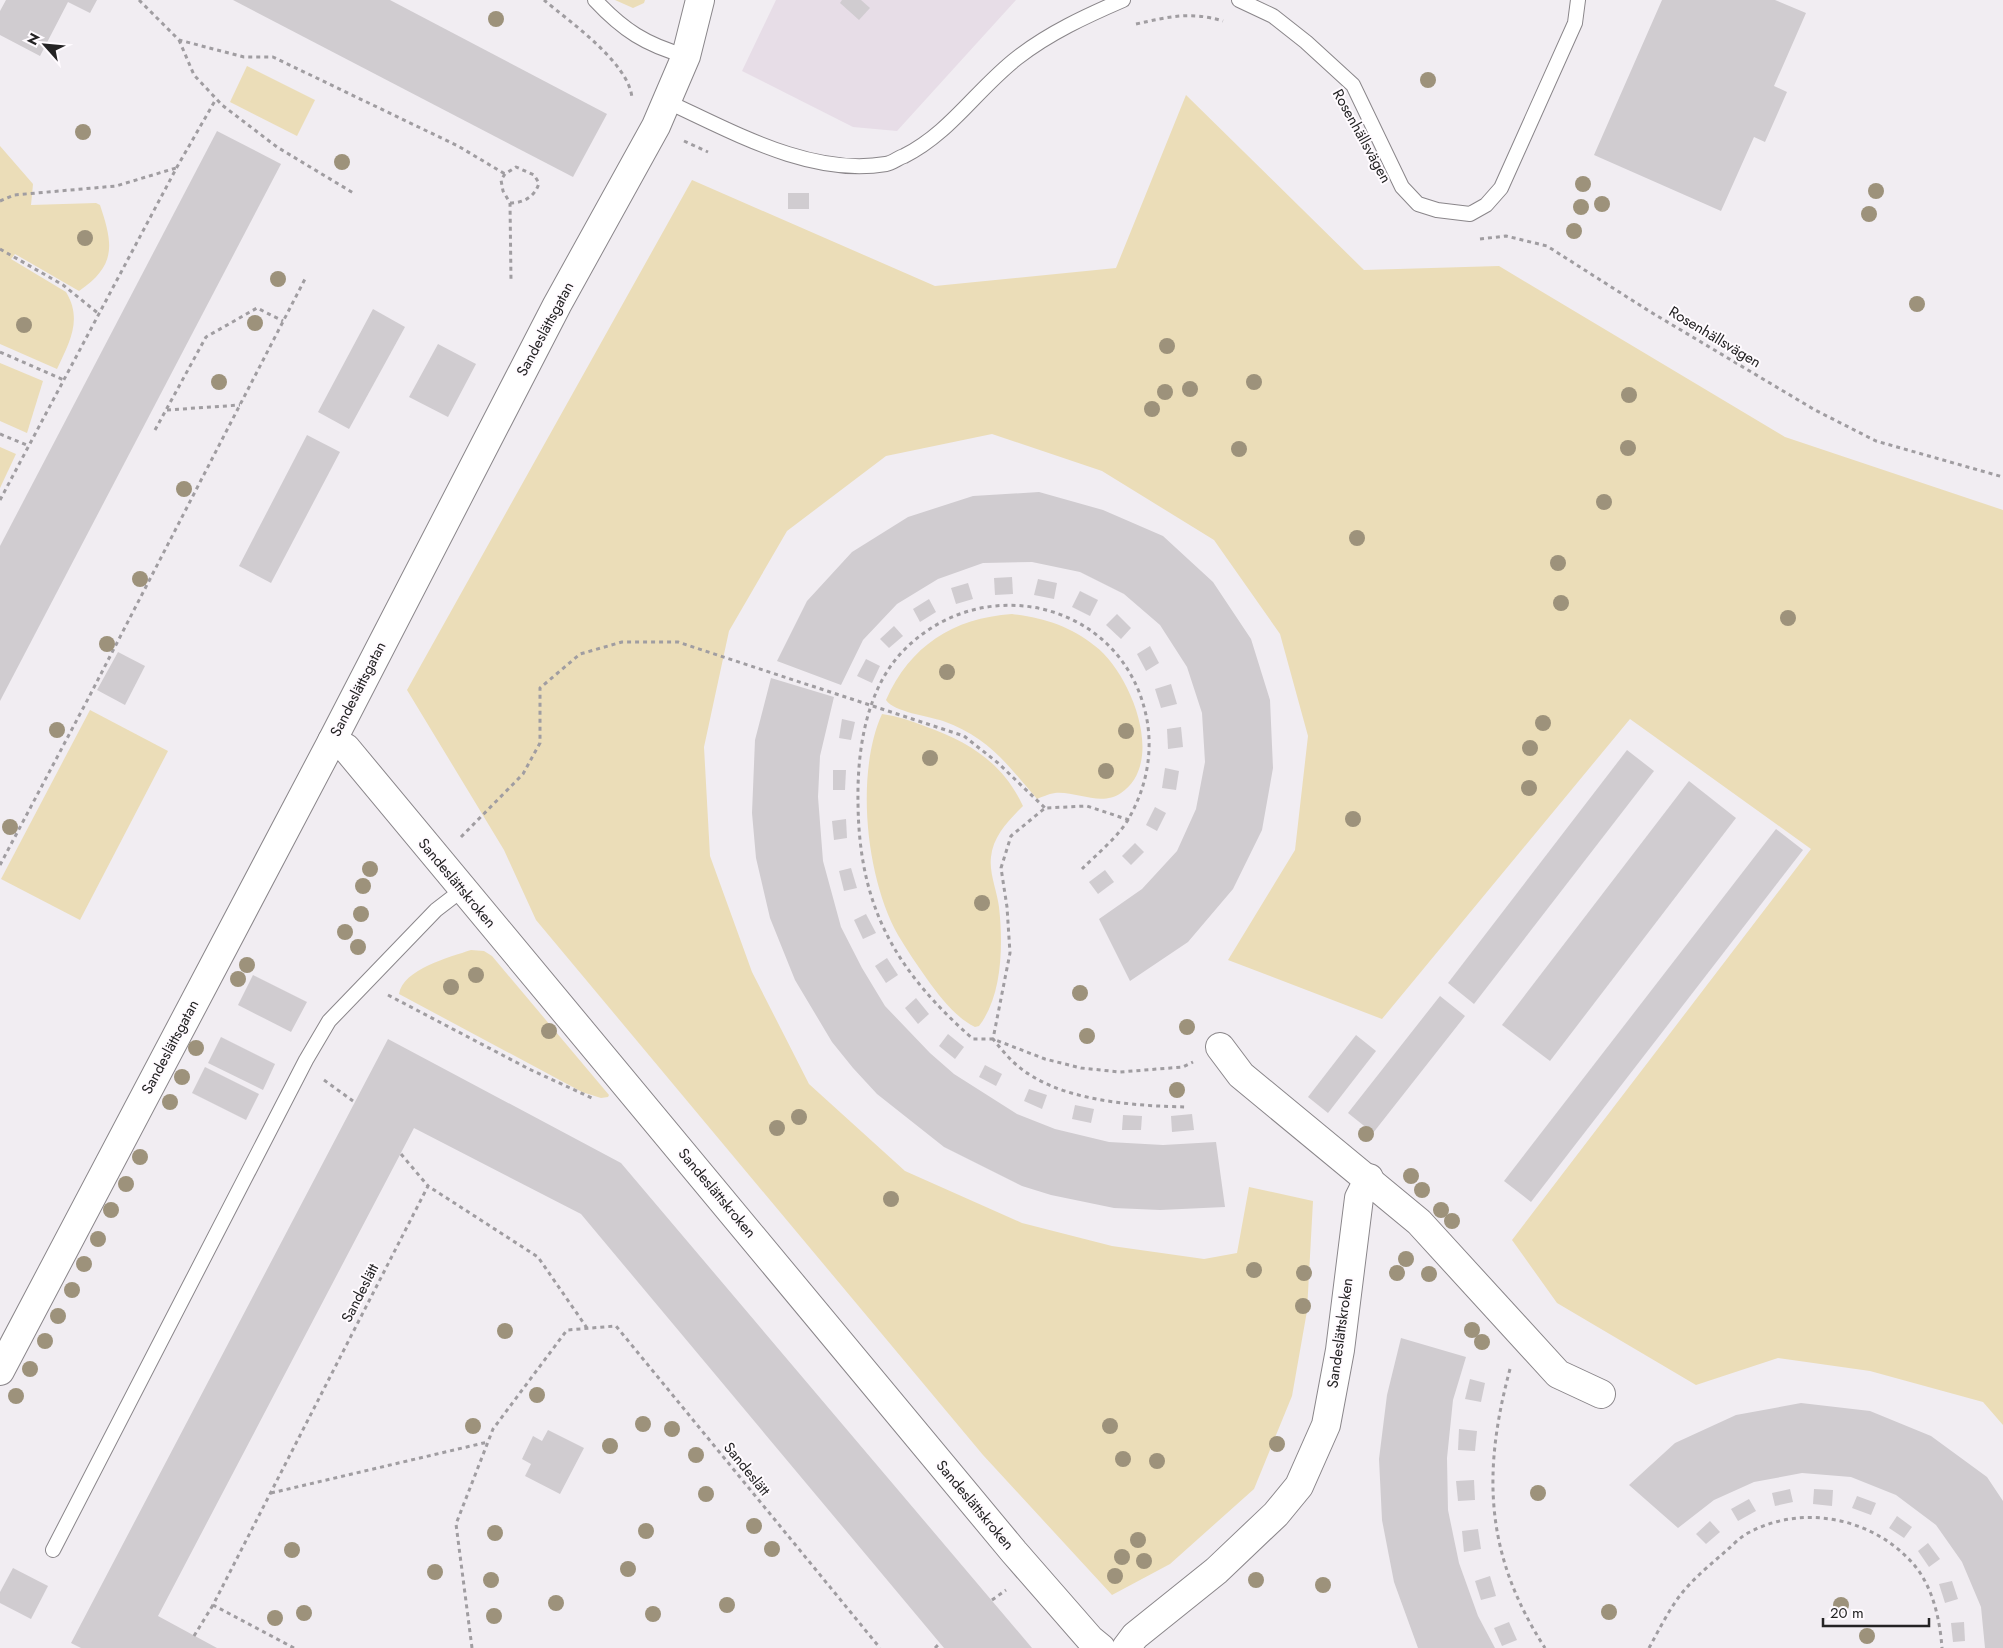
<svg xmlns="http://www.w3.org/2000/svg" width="2003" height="1648" font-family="Jost,sans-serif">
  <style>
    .built { fill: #e7dde7 }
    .green { fill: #ebddb8 }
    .building { fill: #d0ccd0 }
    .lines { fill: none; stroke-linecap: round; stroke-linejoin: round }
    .service-casing { stroke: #8a868a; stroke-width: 16 }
    .minor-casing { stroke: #8a868a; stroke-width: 30 }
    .path { stroke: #a09da1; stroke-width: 3; stroke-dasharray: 4 4; stroke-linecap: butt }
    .service { stroke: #fff; stroke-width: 14 }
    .minor { stroke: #fff; stroke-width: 28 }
    .tree { fill: #9d927b }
    .labels { text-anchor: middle; stroke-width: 4; stroke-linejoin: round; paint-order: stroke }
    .street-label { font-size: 15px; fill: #242324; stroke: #fffbff }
  </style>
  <rect width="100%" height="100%" fill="#f1edf2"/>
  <polygon class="built" points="776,0 1016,0 897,131 853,127 742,71"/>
  <g class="green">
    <polygon points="615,0 645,0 644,3 633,8"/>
    <polygon points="247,66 315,100 297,136 230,102"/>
    <polygon points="1186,95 1364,270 1499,266 1785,437 2003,510 2003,1425 1983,1402 1870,1371 1778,1358 1696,1385 1557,1303 1512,1240 1811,849 1630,719 1382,1019 1228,960 1295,850 1308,736 1280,634 1214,540 1102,471 992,434 886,456 787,531 729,631 704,747 710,856 752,972 809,1084 905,1171 1022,1223 1112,1246 1204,1259 1237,1253 1249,1187 1313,1201 1307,1311 1292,1396 1254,1489 1170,1564 1112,1595 983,1455 536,920 504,850 407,690 692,180 935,286 1116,268"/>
    <path d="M0,146L33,184L31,205L96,203L100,205C113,244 117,265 79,291L15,254L11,259L66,292C83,320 69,343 57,369L0,344Z"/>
    <polygon points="0,363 43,381 27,433 0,421"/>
    <polygon points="0,447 16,454 0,488"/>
    <path d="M1012,614C1044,618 1070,626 1095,646C1130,672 1167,762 1121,793C1101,807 1077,791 1055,793C1048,794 1042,797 1037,799C1007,764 988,737 943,721C928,716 894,712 886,700C910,646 953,618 1012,614Z"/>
    <polygon points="90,710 168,751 80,920 1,879"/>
    <path d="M882,714C897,716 912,721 927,727C969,742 1003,763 1023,806C1009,820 993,836 991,857C989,873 997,891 999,907C1003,943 1003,995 979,1026L975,1027C955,1017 940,997 927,979C917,965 907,950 898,935C866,878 855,774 882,714Z"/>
    <path d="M471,950L484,951L492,956L609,1095L608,1097L601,1098L582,1092L399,994C403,969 450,957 471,950Z"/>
  </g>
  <g class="building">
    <polygon points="6,0 97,0 90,13 68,2 40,56 0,35 0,11"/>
    <polygon points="233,0 390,0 607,114 573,177"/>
    <polygon points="842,0 861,0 870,8 859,20 840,3"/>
    <polygon points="1662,0 1775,0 1806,13 1774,86 1787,92 1765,142 1754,137 1721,211 1594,155"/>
    <polygon points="217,131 281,164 0,701 0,546"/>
    <rect x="788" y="193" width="21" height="16"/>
    <polygon points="373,309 405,327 349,429 318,412"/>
    <polygon points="438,344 476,364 448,417 409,397"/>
    <polygon points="307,435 340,452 271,583 239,566"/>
    <polygon points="1039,492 1103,510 1163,536 1213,582 1251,639 1270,700 1273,768 1262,830 1233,889 1188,942 1130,981 1099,919 1142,889 1177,851 1196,809 1205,762 1202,713 1187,667 1160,625 1124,594 1080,572 1032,562 983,563 938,579 897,604 863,640 841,685 777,661 807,601 852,552 908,517 973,496"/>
    <polygon points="1012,577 1013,594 995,595 994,578"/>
    <polygon points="1038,579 1057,583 1054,599 1034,595"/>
    <polygon points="968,583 973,599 956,604 951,588"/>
    <polygon points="1080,591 1098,600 1090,616 1072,607"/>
    <polygon points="929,599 936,612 920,622 913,609"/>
    <polygon points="1117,614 1131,628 1121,639 1106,625"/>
    <polygon points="894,626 903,636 889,648 880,639"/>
    <polygon points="1150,646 1159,663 1146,671 1137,654"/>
    <polygon points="118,652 145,666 125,705 97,690"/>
    <polygon points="866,659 880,666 872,683 857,676"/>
    <polygon points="771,678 834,697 820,756 818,797 823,861 841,927 862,968 885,1006 930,1053 954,1074 1017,1114 1055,1129 1109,1142 1163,1145 1216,1142 1225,1207 1160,1210 1114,1208 1051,1195 1022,1186 944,1147 877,1094 853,1068 832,1042 795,980 770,918 756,858 752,813 755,740"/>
    <polygon points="1171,684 1177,704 1161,708 1155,689"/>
    <polygon points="842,719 855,722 851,740 839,738"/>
    <polygon points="1181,727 1183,747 1168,749 1167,729"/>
    <polygon points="1627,750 1654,771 1474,1004 1448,983"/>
    <polygon points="1165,768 1179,771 1176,790 1162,788"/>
    <polygon points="833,770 846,770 845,790 833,790"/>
    <polygon points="1689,781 1736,818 1550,1061 1502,1025"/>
    <polygon points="1155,807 1166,813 1157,831 1146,825"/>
    <polygon points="846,819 847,838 834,840 832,821"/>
    <polygon points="1776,829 1803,850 1531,1202 1504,1181"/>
    <polygon points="1135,843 1144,852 1131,865 1122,856"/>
    <polygon points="851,868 857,888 844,891 839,871"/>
    <polygon points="1105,870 1114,882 1098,894 1089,882"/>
    <polygon points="866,914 876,933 863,939 854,920"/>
    <polygon points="887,958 898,975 886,983 875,966"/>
    <polygon points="253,975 307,1002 291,1032 238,1005"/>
    <polygon points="1440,996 1465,1016 1373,1133 1348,1113"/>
    <polygon points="916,998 929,1014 918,1024 905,1008"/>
    <polygon points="948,1034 964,1047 955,1059 939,1046"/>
    <polygon points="1356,1035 1376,1051 1328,1113 1308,1097"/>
    <polygon points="221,1037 275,1064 263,1090 208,1063"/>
    <polygon points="388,1039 621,1163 1032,1648 944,1648 581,1214 414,1128 158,1616 217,1648 81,1648 71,1643"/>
    <polygon points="985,1065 1002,1074 996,1086 979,1077"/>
    <polygon points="205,1067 259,1094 246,1120 192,1093"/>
    <polygon points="1029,1089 1047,1095 1042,1109 1024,1101"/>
    <polygon points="1075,1105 1094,1109 1091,1123 1072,1119"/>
    <polygon points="1192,1114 1194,1130 1172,1132 1171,1116"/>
    <polygon points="1123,1115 1142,1116 1141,1130 1122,1130"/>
    <polygon points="1401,1338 1466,1357 1453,1400 1447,1458 1448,1510 1459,1563 1478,1616 1495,1648 1418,1648 1394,1582 1382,1520 1379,1459 1387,1395"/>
    <polygon points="1470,1379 1485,1383 1481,1402 1465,1399"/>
    <polygon points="1801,1403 1870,1411 1931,1436 1987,1477 2003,1501 2003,1648 1985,1648 1981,1607 1962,1562 1936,1525 1896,1495 1851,1477 1802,1473 1754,1482 1714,1500 1678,1528 1629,1485 1675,1443 1736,1415"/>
    <polygon points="1459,1429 1477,1431 1475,1451 1458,1450"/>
    <polygon points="548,1430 584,1448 560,1494 525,1476 531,1464 522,1459 533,1436 542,1441"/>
    <polygon points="1474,1480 1475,1500 1458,1501 1456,1481"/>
    <polygon points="1790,1489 1793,1502 1775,1506 1772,1493"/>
    <polygon points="1814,1489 1833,1490 1832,1506 1813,1504"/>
    <polygon points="1857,1496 1876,1503 1871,1515 1852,1508"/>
    <polygon points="1749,1499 1756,1511 1738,1521 1731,1509"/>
    <polygon points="1897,1516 1912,1527 1904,1538 1889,1528"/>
    <polygon points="1710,1521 1720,1532 1706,1544 1696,1534"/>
    <polygon points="1478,1529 1481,1549 1464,1552 1462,1531"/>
    <polygon points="1928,1543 1940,1559 1929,1567 1918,1551"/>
    <polygon points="13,1568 48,1586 31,1619 0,1603 0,1592"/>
    <polygon points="1490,1576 1496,1596 1481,1600 1475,1581"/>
    <polygon points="1952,1581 1958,1599 1945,1603 1939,1584"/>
    <polygon points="1509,1622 1517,1640 1502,1646 1494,1628"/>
    <polygon points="1964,1622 1965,1641 1953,1642 1951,1623"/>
  </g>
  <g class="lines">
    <defs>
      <g id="service">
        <path d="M595,0C623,30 646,45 686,56"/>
        <polyline points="1239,0 1273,16 1306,42 1353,85 1402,187 1418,204 1437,210 1470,214 1486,205 1501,188 1575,23 1578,0"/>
        <path d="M668,102C733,132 812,177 886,164C892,163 898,158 904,156C950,133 977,89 1017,58C1049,33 1086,16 1123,0"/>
        <polyline points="53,1550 306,1060 329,1021 436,910 462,890"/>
      </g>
      <g id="minor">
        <polyline points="332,741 346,748 1014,1552 1090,1639 1101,1648"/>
        <polyline points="1220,1047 1241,1075 1419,1222 1558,1374 1601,1394"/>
        <polyline points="0,1371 332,741 557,305 656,126 686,56 700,0"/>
        <polyline points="1126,1648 1135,1636 1216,1571 1276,1514 1299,1486 1326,1425 1340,1350 1359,1198 1369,1178"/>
      </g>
    </defs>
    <use href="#service" class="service-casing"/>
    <use href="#minor" class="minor-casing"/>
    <g class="path">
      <polyline points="139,0 179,40 244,57 273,57 458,146 505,174"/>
      <path d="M544,0C570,22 629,63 632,98"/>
      <path d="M1136,24C1168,17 1190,11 1223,21"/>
      <polyline points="179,40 194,75 222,105 277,147 355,194"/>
      <polyline points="684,141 708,152"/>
      <polyline points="0,201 14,195 116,186 176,168"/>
      <path d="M510,203C523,203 535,197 539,183L534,175L516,167L505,174L501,180L503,191L510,203L511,281"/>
      <polyline points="1480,239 1506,236 1547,246 1649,311 1815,410 1876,441 2003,477"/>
      <polyline points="0,249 63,285 99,314"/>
      <polyline points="0,352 64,380"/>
      <polyline points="167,410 240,405"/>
      <polyline points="155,430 206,337 257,308 283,321"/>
      <polyline points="0,434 29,446"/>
      <polyline points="0,500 177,167 216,99"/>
      <path d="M1129,820L1087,806L1045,808L1011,836L1001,868L1007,907L1010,953L993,1039C1005,1054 1016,1067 1032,1076C1073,1102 1140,1106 1186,1107"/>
      <polyline points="461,837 523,774 540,743 540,688 580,654 622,642 678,642 964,736 998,763 1045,808"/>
      <polyline points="0,865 89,697 305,279"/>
      <path d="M1082,869C1096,855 1120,835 1129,818C1146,788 1153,754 1147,720C1126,605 988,568 906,648C866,687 857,750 858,803C859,908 896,971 973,1039H993L1045,1059L1081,1068L1120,1072L1183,1067L1193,1062"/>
      <polyline points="388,995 529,1069 594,1099"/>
      <polyline points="324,1080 353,1101"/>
      <polyline points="401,1154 428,1186"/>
      <path d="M1510,1369C1482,1473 1485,1555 1545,1648"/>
      <polyline points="271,1493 488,1442"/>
      <polyline points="992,1600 1006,1590"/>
      <polyline points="194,1636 213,1605"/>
      <polyline points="294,1648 213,1605 428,1186 538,1257 587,1328"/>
      <polyline points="472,1648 456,1524 493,1429 567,1330 616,1326 880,1648"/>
      <polyline points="935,1648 940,1643"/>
      <path d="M1649,1648C1659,1630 1669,1609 1682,1593C1695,1577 1711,1564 1726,1551C1733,1545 1741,1536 1750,1532C1805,1503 1876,1519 1915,1566C1933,1588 1940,1620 1942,1648"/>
    </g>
    <use href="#service" class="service"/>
    <use href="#minor" class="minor"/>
  </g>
  <g class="tree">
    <circle cx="496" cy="19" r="8"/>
    <circle cx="1428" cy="80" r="8"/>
    <circle cx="83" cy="132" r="8"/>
    <circle cx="342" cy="162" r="8"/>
    <circle cx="1583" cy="184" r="8"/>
    <circle cx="1876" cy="191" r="8"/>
    <circle cx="1602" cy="204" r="8"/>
    <circle cx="1581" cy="207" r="8"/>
    <circle cx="1869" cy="214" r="8"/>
    <circle cx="1574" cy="231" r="8"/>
    <circle cx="85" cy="238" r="8"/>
    <circle cx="278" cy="279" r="8"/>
    <circle cx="1917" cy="304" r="8"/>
    <circle cx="255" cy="323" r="8"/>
    <circle cx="24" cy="325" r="8"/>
    <circle cx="1167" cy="346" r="8"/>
    <circle cx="219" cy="382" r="8"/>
    <circle cx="1254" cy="382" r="8"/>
    <circle cx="1190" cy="389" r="8"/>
    <circle cx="1165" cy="392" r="8"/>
    <circle cx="1629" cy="395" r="8"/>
    <circle cx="1152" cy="409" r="8"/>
    <circle cx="1628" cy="448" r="8"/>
    <circle cx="1239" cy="449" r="8"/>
    <circle cx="184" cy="489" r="8"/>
    <circle cx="1604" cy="502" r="8"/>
    <circle cx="1357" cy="538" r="8"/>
    <circle cx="1558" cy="563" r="8"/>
    <circle cx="140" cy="579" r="8"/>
    <circle cx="1561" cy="603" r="8"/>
    <circle cx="1788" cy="618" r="8"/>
    <circle cx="107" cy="644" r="8"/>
    <circle cx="947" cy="672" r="8"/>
    <circle cx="1543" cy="723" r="8"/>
    <circle cx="57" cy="730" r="8"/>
    <circle cx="1126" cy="731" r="8"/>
    <circle cx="1530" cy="748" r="8"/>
    <circle cx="930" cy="758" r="8"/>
    <circle cx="1106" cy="771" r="8"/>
    <circle cx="1529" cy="788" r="8"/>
    <circle cx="1353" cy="819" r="8"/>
    <circle cx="10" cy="827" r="8"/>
    <circle cx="370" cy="869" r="8"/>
    <circle cx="363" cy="886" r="8"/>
    <circle cx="982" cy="903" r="8"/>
    <circle cx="361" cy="914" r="8"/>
    <circle cx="345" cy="932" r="8"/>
    <circle cx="358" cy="947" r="8"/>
    <circle cx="247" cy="965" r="8"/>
    <circle cx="476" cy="975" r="8"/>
    <circle cx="238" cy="979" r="8"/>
    <circle cx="451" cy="987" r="8"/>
    <circle cx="1080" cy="993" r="8"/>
    <circle cx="1187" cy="1027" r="8"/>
    <circle cx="549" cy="1031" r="8"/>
    <circle cx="1087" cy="1036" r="8"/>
    <circle cx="196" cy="1048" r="8"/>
    <circle cx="182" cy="1077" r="8"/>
    <circle cx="1177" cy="1090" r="8"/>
    <circle cx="170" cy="1102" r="8"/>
    <circle cx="799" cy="1117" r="8"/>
    <circle cx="777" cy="1128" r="8"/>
    <circle cx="1366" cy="1134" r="8"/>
    <circle cx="140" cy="1157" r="8"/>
    <circle cx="1411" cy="1176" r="8"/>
    <circle cx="126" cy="1184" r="8"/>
    <circle cx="1422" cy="1190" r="8"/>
    <circle cx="891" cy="1199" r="8"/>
    <circle cx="111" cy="1210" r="8"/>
    <circle cx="1441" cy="1210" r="8"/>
    <circle cx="1452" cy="1221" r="8"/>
    <circle cx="98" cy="1239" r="8"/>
    <circle cx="1406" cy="1259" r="8"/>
    <circle cx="84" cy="1264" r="8"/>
    <circle cx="1254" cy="1270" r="8"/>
    <circle cx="1304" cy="1273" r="8"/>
    <circle cx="1397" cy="1273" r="8"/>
    <circle cx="1429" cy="1274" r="8"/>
    <circle cx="72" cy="1290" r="8"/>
    <circle cx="1303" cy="1306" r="8"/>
    <circle cx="58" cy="1316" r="8"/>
    <circle cx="1472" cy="1330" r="8"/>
    <circle cx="505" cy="1331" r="8"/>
    <circle cx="45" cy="1341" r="8"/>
    <circle cx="1482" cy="1342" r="8"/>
    <circle cx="30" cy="1369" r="8"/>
    <circle cx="537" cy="1395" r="8"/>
    <circle cx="16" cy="1396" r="8"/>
    <circle cx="643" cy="1424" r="8"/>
    <circle cx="473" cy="1426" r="8"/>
    <circle cx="1110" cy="1426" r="8"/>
    <circle cx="672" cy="1429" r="8"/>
    <circle cx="1277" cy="1444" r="8"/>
    <circle cx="610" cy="1446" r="8"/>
    <circle cx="696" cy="1455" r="8"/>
    <circle cx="1123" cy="1459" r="8"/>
    <circle cx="1157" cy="1461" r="8"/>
    <circle cx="1538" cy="1493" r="8"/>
    <circle cx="706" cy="1494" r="8"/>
    <circle cx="754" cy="1526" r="8"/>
    <circle cx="646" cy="1531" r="8"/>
    <circle cx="495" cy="1533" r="8"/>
    <circle cx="1138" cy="1540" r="8"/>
    <circle cx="772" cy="1549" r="8"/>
    <circle cx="292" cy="1550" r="8"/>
    <circle cx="1122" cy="1557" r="8"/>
    <circle cx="1144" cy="1561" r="8"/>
    <circle cx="628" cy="1569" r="8"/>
    <circle cx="435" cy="1572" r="8"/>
    <circle cx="1115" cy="1576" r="8"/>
    <circle cx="491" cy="1580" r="8"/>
    <circle cx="1256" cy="1580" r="8"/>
    <circle cx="1323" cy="1585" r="8"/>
    <circle cx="556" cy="1603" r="8"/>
    <circle cx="727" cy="1605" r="8"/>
    <circle cx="1841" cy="1605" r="8"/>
    <circle cx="1609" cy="1612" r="8"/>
    <circle cx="304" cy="1613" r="8"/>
    <circle cx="653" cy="1614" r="8"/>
    <circle cx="494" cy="1616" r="8"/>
    <circle cx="275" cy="1618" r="8"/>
    <circle cx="1867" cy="1636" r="8"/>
  </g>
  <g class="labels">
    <g class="street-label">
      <text transform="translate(1362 136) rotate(61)" y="5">Rosenhällsvägen</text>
      <text transform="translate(545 329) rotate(-62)" y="5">Sandeslättsgatan</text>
      <text transform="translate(1715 337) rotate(31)" y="5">Rosenhällsvägen</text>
      <text transform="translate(358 689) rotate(-63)" y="5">Sandeslättsgatan</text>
      <text transform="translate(457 883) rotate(50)" y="5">Sandeslättskroken</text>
      <text transform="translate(170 1047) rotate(-62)" y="5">Sandeslättsgatan</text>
      <text transform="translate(717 1193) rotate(50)" y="5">Sandeslättskroken</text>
      <text transform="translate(360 1293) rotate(-63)" y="5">Sandeslätt</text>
      <text transform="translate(1340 1333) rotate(-82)" y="5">Sandeslättskroken</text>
      <text transform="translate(747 1469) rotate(51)" y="5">Sandeslätt</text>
      <text transform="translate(975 1505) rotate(50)" y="5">Sandeslättskroken</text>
    </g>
  </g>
  <g transform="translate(45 45) rotate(297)" stroke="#fffbff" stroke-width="4" paint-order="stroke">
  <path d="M0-4L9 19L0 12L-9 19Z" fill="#242324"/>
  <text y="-8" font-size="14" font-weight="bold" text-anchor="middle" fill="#242324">N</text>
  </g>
  <path d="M1823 1618v8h106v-8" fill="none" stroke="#242324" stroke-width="2.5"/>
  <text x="1830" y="1618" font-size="15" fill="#242324" stroke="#fffbff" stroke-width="4" paint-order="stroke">20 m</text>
</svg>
